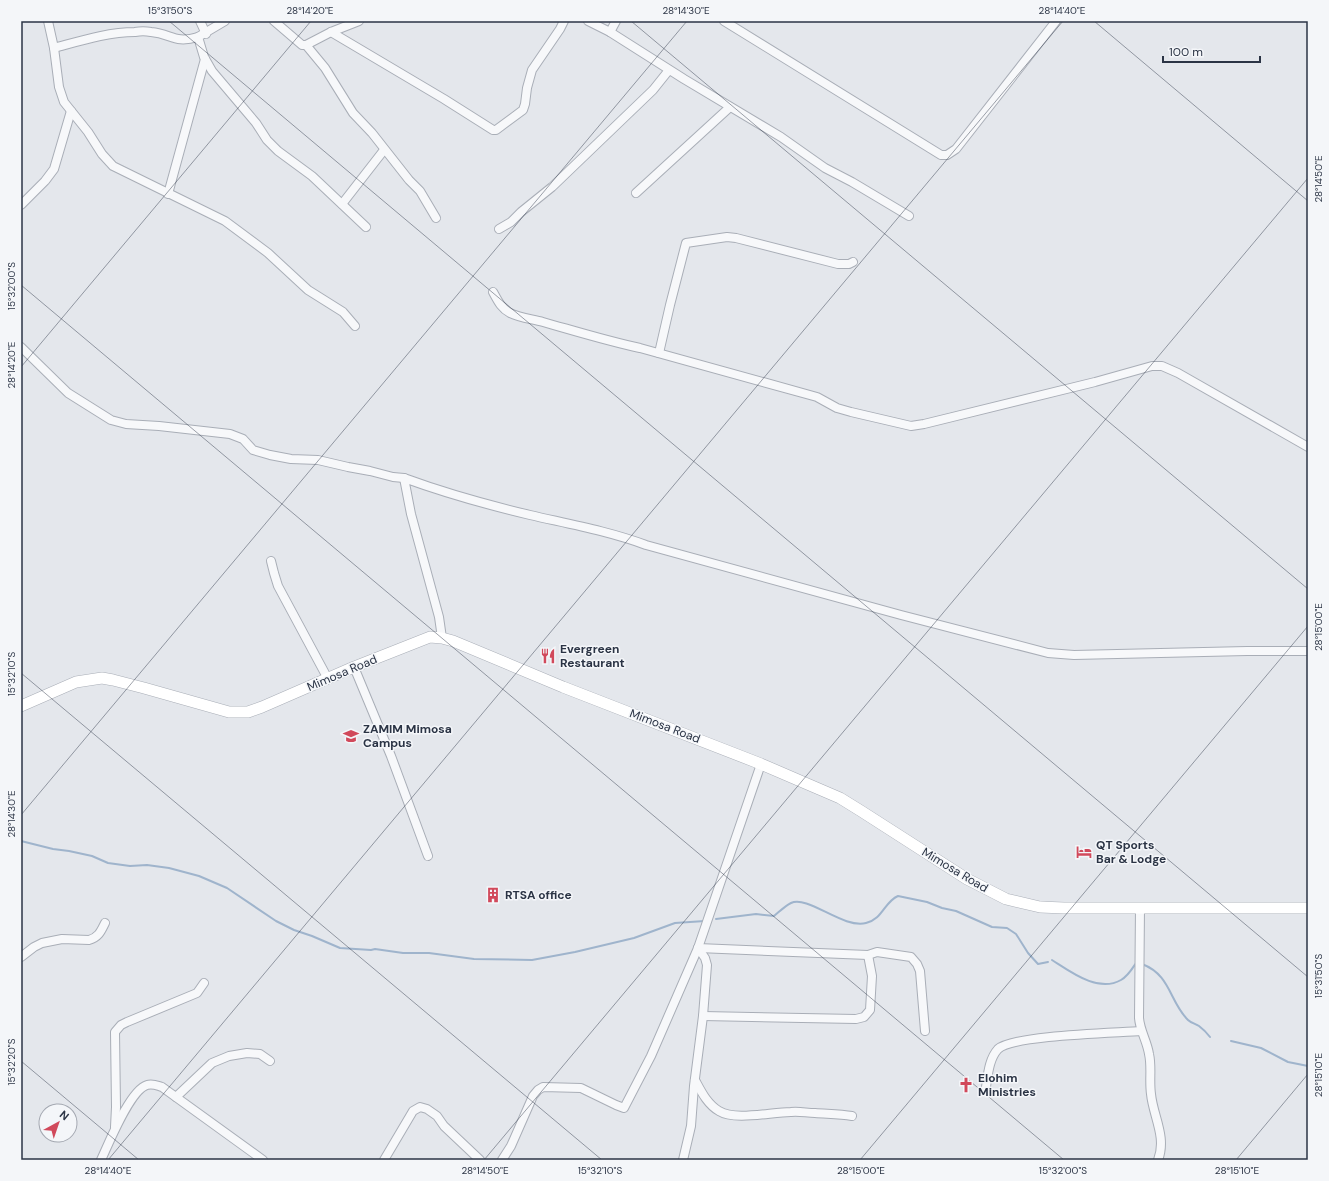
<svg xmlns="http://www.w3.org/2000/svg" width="1329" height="1181" font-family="'DM Sans',sans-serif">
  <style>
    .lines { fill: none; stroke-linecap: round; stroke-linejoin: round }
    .stream { stroke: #9fb4cc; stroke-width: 2 }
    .street-casing { stroke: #a9aeb7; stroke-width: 10 }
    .secondary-casing { stroke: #a9aeb7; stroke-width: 12 }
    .street { stroke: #f7f8fa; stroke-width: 8 }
    .secondary { stroke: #fff; stroke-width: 11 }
    .ticks { fill: none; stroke: #2b3445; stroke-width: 1; stroke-opacity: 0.45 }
    .labels { text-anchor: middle; stroke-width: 3; stroke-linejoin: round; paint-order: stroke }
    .poi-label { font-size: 12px; font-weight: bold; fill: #2b3445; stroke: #f4f6f9; text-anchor: start }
    .street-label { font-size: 12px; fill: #2b3445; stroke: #f4f6f9 }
    .neatline { fill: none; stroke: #2b3445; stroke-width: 1.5 }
    .ticks-label { font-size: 10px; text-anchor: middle; fill: #2b3445 }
  </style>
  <rect width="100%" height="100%" fill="#e4e7ec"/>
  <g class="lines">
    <g class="stream">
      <polyline points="21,841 53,849 69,851 92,856 108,863 130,866 147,865 169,868 199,876 227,888 276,921 294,930 312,936 340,948 371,950 375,949 403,953 429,953 474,959 532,960 575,952 634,938 675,923 705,921"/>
      <path d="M716,919L756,914L774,916C779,912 785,906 791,903C808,895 843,929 866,923C883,919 884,902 898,896L927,902L942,908L956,911L992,927L1007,928L1016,934L1028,953L1038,964L1048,962"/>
      <path d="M1052,960C1071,972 1098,993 1121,980C1128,976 1132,969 1136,963"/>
      <path d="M1142,964C1171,975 1169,1001 1188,1020C1191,1023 1196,1024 1199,1026C1203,1029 1207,1033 1210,1037"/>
      <polyline points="1231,1041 1261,1048 1288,1062 1308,1066"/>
    </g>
    <defs>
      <g id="street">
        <polyline points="48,21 54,48 59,87 64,102 88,132 102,154 113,166 225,221 268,253 308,290 343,312 355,326"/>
        <polyline points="200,21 206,34"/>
        <polyline points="225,21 198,37 204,57 212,71 256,123 267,140 278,151 312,176 366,227"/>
        <polyline points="274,21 302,45 306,45 325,68 353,113 372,133 409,180 420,191 436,218"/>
        <polyline points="588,21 610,32 684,79 781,137 825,168 852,182 909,216"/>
        <polyline points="724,21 941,155 947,155 956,149 1056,21"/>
        <polyline points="331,32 444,99 493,130 496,130 523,110 525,104 527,88 532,70 560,29 564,21"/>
        <polyline points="610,32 616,21"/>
        <polyline points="306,45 331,32 359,21"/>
        <path d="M54,48C80,41 108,32 135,32C140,31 146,31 151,32C172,34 174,44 198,37"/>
        <polyline points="636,193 730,107"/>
        <polyline points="168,194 205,59"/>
        <polyline points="342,204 384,150"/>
        <polyline points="21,205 45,181 54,169 71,111"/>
        <polyline points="499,229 511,222 521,212 552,187 653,90 669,70"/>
        <path d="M493,292C498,301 501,308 510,313C520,318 532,319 543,322C575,331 607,341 640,348L817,397L837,408L851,412L911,426L924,424L1095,382L1152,366H1162L1178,373L1308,447"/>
        <polyline points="21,347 68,393 111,420 126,424 159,426 230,434 243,439 253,450 270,455 291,459 318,460 348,467 370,471 393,477 404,478"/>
        <polyline points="659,353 670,305 686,243 727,237 736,238 838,264 849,264 853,262"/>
        <polyline points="271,561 274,573 278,586 328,679"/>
        <path d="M442,638L439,617L411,514L404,478C445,493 488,505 530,515C569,524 608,531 646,545L901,615L1048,653L1074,655L1247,651H1308"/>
        <polyline points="354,667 391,756 428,856"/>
        <path d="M1140,908L1139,1018C1140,1031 1147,1041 1149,1054C1152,1067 1149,1080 1151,1094C1153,1116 1167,1137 1158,1160"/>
        <polyline points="698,948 868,955 877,952 911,957 917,964 920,971 925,1031"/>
        <path d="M21,957L34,947L42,943L62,939L89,940C99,937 101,931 105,923"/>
        <polyline points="703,1016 856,1019 864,1017 870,1010 872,976 868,955"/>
        <path d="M695,1080C701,1091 707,1104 719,1111C735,1121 771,1112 791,1112C799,1111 807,1113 815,1113C828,1114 840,1114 852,1116"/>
        <path d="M986,1087C988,1074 989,1059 998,1049C1013,1035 1116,1033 1141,1031"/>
        <polyline points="176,1097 212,1063 229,1056 247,1053 260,1054 270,1061"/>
        <polyline points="115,1127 116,1107 115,1032 121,1025 127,1022 197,993 204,983"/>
        <path d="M101,1160C109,1143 130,1090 147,1085C153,1083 158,1086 162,1087L263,1160"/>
        <polyline points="384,1160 413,1111 420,1107 427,1109 437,1116 444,1126 480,1160"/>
        <polyline points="502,1160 511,1146 533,1096 538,1090 543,1087 581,1088 616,1105 624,1108 651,1056 698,948 761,764"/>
        <polyline points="683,1160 691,1126 694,1086 703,1016 707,965 705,958 698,948"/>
      </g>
      <polyline id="secondary" points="21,706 76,682 102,678 113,680 144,688 229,712 248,712 262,707 354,667 430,637 442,638 453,641 563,687 761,764 819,789 840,798 861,811 967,879 1006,899 1040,907 1064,908 1308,908"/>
    </defs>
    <use href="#street" class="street-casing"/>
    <use href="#secondary" class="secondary-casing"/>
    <use href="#street" class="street"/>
    <use href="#secondary" class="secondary"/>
  </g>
  <path class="ticks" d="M169,21L1308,977M631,21L1308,589M1094,21L1308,201M21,285L1064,1160M21,367L311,21M21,673L602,1160M21,815L687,21M21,1061L139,1160M108,1160L1063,21M484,1160L1308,178M860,1160L1308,626M1236,1160L1308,1074"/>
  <defs>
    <symbol id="restaurant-bare" viewBox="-9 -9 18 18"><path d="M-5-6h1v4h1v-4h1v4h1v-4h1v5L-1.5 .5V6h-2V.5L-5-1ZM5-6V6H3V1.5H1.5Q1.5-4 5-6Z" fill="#d1495b" stroke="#f4f6f9" stroke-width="2.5" paint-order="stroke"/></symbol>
    <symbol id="university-bare" viewBox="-9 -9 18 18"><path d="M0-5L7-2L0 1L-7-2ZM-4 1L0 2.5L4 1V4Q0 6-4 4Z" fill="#d1495b" stroke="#f4f6f9" stroke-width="2.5" paint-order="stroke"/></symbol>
    <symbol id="hotel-bare" viewBox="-9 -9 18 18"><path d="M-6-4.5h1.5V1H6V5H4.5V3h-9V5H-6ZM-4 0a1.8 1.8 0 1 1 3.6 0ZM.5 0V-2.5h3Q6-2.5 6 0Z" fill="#d1495b" stroke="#f4f6f9" stroke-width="2.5" paint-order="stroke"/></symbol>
    <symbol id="building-bare" viewBox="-9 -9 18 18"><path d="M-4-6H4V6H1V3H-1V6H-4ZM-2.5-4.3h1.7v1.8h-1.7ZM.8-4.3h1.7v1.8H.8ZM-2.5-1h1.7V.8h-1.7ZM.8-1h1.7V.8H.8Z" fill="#d1495b" stroke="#f4f6f9" stroke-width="2.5" paint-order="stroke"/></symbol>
    <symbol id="church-bare" viewBox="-9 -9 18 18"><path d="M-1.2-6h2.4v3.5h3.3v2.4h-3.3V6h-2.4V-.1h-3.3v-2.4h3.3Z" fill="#d1495b" stroke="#f4f6f9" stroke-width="2.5" paint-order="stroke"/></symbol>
  </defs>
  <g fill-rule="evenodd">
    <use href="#restaurant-bare" x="537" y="645" width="22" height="22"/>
    <use href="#university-bare" x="340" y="725" width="22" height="22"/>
    <use href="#hotel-bare" x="1073" y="841" width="22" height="22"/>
    <use href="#building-bare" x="482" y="884" width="22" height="22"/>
    <use href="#church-bare" x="955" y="1074" width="22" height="22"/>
  </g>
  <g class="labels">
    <g class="poi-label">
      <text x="560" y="653">Evergreen<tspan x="560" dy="14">Restaurant</tspan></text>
      <text x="363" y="733">ZAMIM Mimosa<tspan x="363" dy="14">Campus</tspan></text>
      <text x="1096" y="849">QT Sports<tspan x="1096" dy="14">Bar &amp; Lodge</tspan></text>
      <text x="505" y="899">RTSA office</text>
      <text x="978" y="1082">Elohim<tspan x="978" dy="14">Ministries</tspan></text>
    </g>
    <g class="street-label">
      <text transform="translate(342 673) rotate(-23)" y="4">Mimosa Road</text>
      <text transform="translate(665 726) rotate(21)" y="4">Mimosa Road</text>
      <text transform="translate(955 870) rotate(31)" y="4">Mimosa Road</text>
    </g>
  </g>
  <rect width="1329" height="1181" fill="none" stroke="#f4f6f9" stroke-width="44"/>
  <g transform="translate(58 1123) rotate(40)"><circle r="19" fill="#f4f6f9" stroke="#a4a8b1"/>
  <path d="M0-3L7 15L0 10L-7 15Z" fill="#d1495b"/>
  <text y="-6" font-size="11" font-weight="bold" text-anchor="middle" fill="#2b3445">N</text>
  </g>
  <path d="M1163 56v6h97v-6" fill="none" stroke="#2b3445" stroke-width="2"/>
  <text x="1169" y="56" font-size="12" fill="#2b3445" stroke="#f4f6f9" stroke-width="3" paint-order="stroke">100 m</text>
  <rect x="22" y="22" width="1285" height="1137" class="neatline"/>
  <g class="ticks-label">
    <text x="170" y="14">15°31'50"S</text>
    <text x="310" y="14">28°14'20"E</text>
    <text x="686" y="14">28°14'30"E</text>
    <text x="1062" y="14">28°14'40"E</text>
    <text transform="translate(1318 179) rotate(-90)" y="4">28°14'50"E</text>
    <text transform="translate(11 286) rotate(-90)" y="4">15°32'00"S</text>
    <text transform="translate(11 365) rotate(-90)" y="4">28°14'20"E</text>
    <text transform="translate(1318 627) rotate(-90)" y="4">28°15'00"E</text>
    <text transform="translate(11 674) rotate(-90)" y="4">15°32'10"S</text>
    <text transform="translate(11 814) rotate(-90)" y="4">28°14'30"E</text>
    <text transform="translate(1318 976) rotate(-90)" y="4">15°31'50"S</text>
    <text transform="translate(11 1062) rotate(-90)" y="4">15°32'20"S</text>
    <text transform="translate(1318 1075) rotate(-90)" y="4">28°15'10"E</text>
    <text x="108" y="1174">28°14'40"E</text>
    <text x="485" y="1174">28°14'50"E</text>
    <text x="600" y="1174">15°32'10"S</text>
    <text x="861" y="1174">28°15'00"E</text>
    <text x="1063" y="1174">15°32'00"S</text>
    <text x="1237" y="1174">28°15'10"E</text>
  </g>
</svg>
